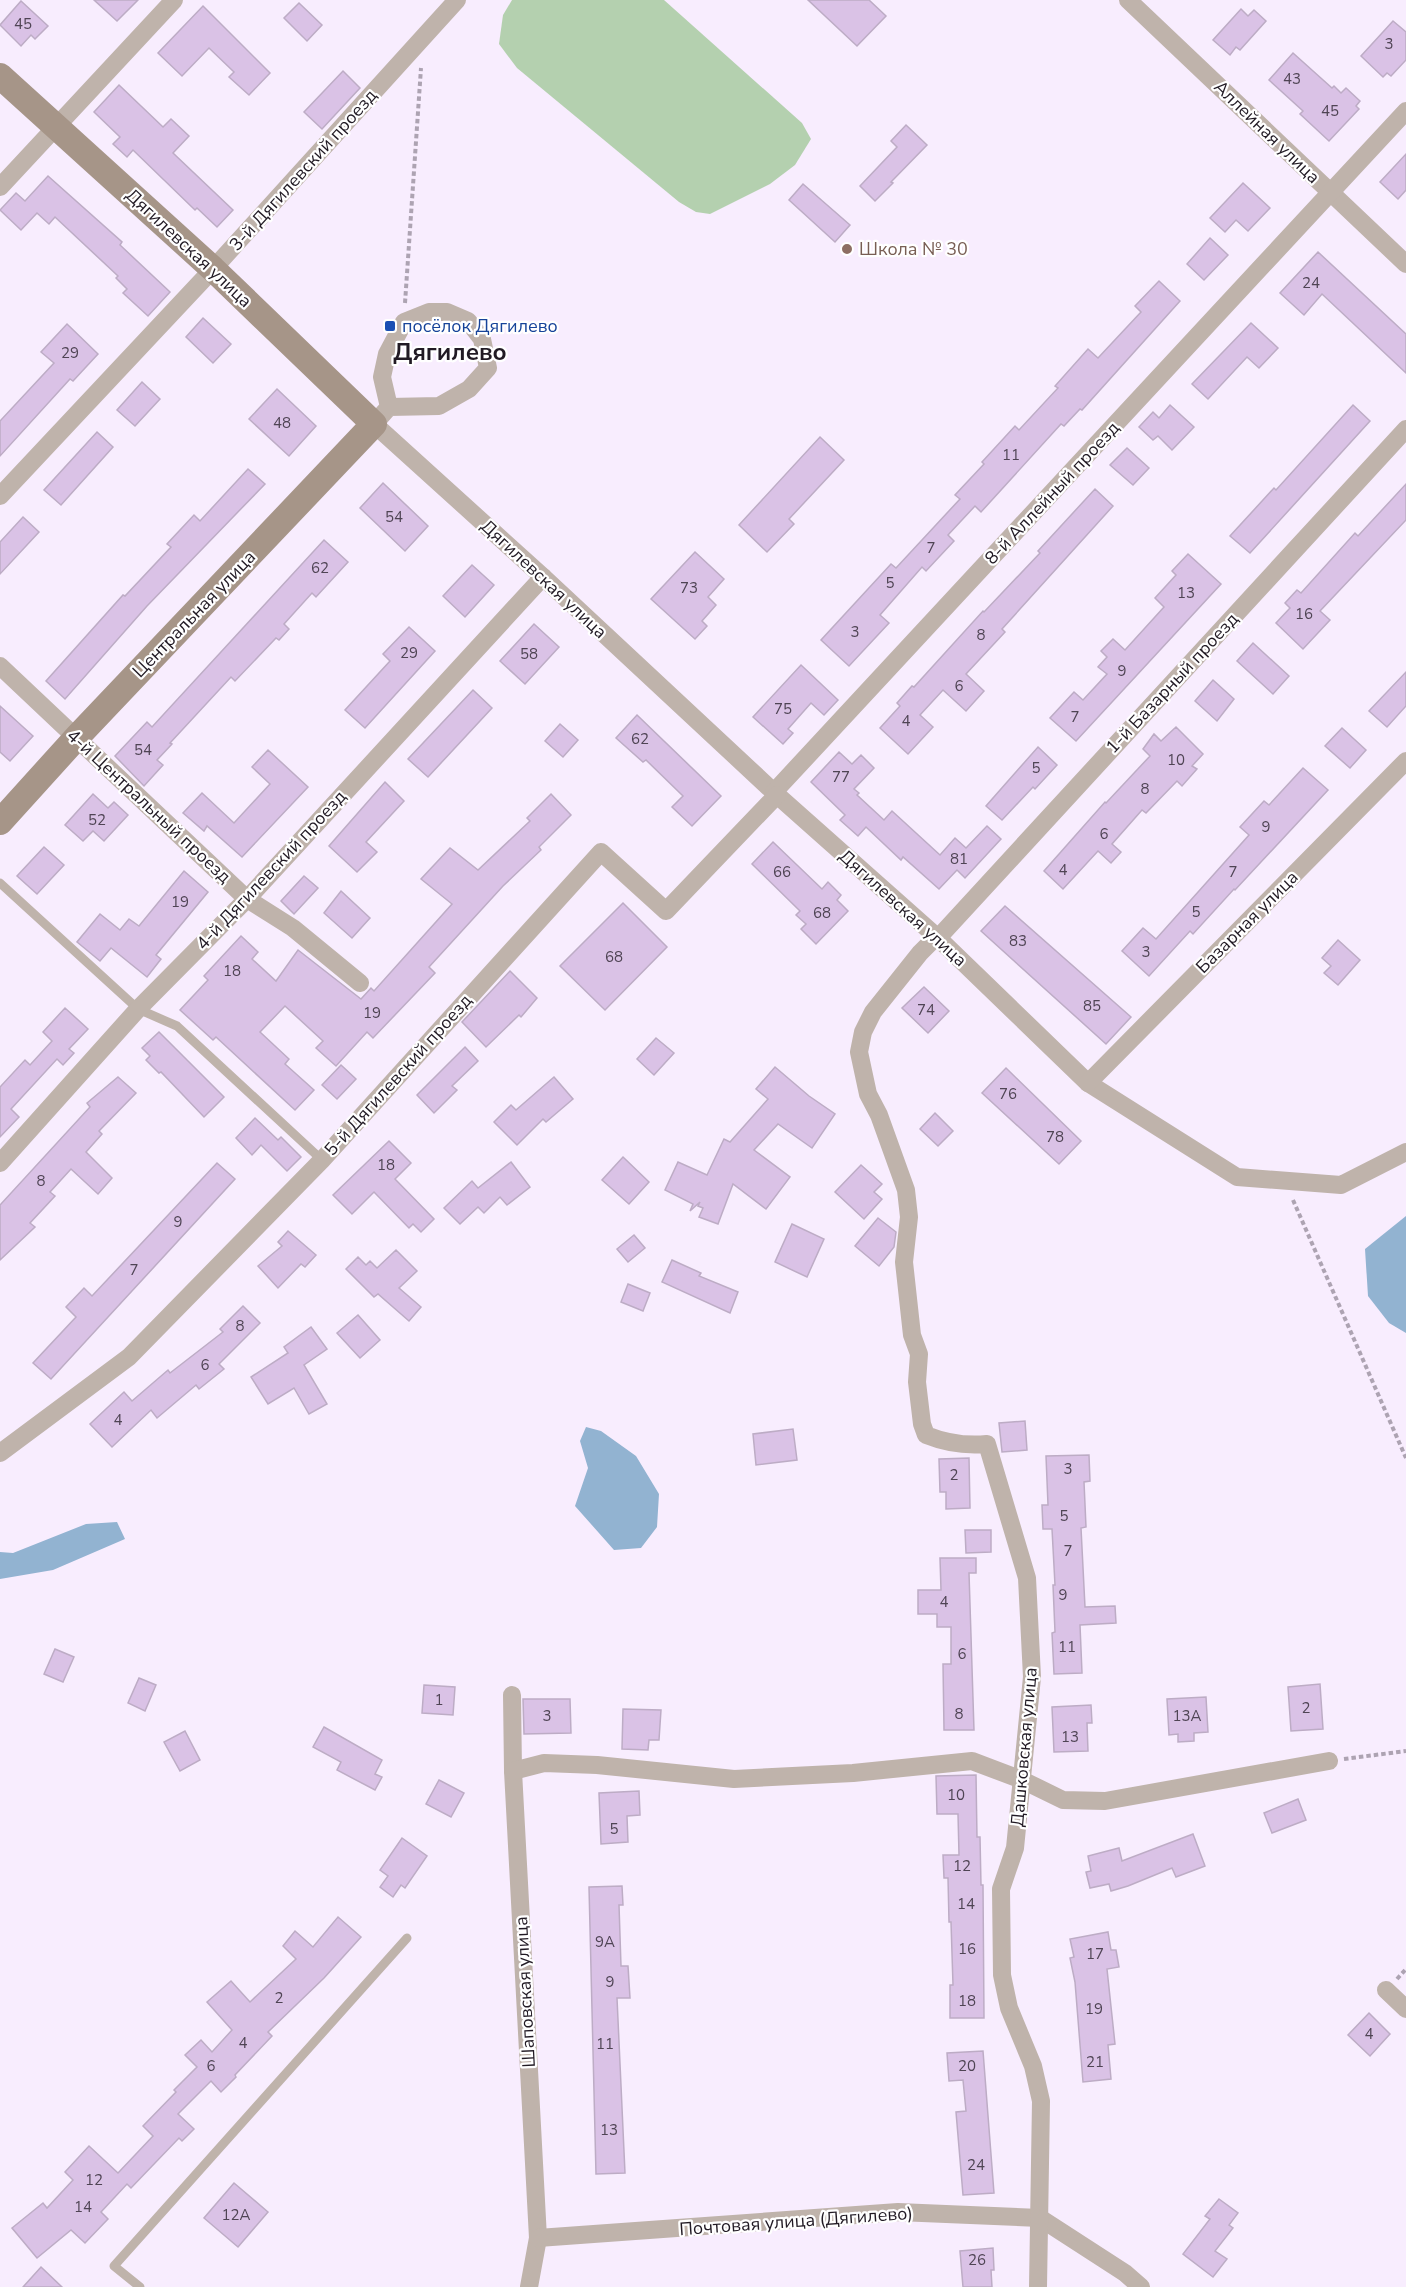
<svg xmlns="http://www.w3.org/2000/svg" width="1406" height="2287" font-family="'Nunito Sans',sans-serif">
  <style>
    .green { fill: #b4d0af }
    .water { fill: #92b3d1 }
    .building { fill: #dac2e6; stroke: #bdacc5; stroke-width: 1.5 }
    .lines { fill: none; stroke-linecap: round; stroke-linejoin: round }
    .path { stroke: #ada3b2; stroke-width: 4; stroke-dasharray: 4.5 3; stroke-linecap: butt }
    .lane { stroke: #bfb3ab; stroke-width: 9 }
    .street { stroke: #bfb3ab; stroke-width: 18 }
    .secondary { stroke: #a69588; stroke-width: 26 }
    .education-dot { fill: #8d6e63; stroke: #fff; stroke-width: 2 }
    .transit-dot { fill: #1a4fb4; stroke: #fff; stroke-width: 2 }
    .labels { text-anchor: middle; stroke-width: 4.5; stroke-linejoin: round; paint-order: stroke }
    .number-label { font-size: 15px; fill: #4f4454 }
    .street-label { font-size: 18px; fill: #211a24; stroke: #fff }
    .education-label { font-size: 18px; fill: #785e54; stroke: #fff; text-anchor: start }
    .transit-label { font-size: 18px; fill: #164399; stroke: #fff; text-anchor: start }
    .district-label { font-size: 24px; font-weight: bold; fill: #211a24; stroke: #fff }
  </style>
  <rect width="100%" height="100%" fill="#f8edfe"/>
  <polygon class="green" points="512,0 664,0 802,123 811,139 795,165 770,184 710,214 696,212 679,202 517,68 499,44 503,15"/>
  <g class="water">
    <polygon points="1406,1216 1406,1333 1389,1323 1368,1296 1365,1249"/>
    <polygon points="586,1427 601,1431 636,1456 659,1494 657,1527 641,1548 614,1550 575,1506 588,1468 580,1441"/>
    <polygon points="117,1522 125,1539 53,1570 0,1579 0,1552 13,1553 86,1524"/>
  </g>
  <g class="building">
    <polygon points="94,0 138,0 117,21"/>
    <polygon points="808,0 869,0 886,16 857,46"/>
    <polygon points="21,1 48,26 35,39 31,35 21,46 0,25"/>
    <polygon points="299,3 322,25 307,41 284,18"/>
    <polygon points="203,6 270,73 249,95 229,77 234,72 209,48 182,76 158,53"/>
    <polygon points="1241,9 1248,16 1254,10 1266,21 1240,50 1236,47 1230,55 1213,40"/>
    <polygon points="1393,21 1406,32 1406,60 1391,76 1387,73 1383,77 1361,56"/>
    <polygon points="1293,53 1332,88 1334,86 1341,93 1346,88 1360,101 1356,106 1359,109 1329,141 1300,114 1303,111 1269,80"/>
    <polygon points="343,71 360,88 322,129 304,112"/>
    <polygon points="119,85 163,127 171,119 189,136 173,153 233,210 217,227 197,208 195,210 133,150 127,157 113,144 120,137 94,112"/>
    <polygon points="906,125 927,145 891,182 893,183 875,201 860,186 897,147 891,141"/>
    <polygon points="1406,154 1406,190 1398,199 1380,182"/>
    <polygon points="48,176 122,242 120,245 170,292 148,316 123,293 127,289 116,278 118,276 55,217 49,224 37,213 21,230 0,210 16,193 25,201"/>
    <polygon points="1243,183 1270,208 1248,231 1236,220 1225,232 1210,218"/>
    <polygon points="803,184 850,225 835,242 789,200"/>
    <polygon points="1210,238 1228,255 1204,280 1187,264"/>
    <polygon points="1318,252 1406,334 1406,373 1322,294 1304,315 1280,293"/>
    <polygon points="1159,281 1180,301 1082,410 1080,409 1064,426 1061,424 981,512 975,506 948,535 954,541 926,571 922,567 880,615 889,623 849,666 821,640 891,564 896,568 960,499 955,495 984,464 982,462 1015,426 1019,430 1058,388 1055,386 1088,349 1098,358 1141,312 1135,306"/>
    <polygon points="203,318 231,344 213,363 186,337"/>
    <polygon points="1251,323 1278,348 1259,368 1247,357 1208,399 1192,384"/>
    <polygon points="67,324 98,354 73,381 70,379 0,456 0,421 54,363 41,352"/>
    <polygon points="142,382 160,399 135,426 117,410"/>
    <polygon points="277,389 316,426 289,456 249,419"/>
    <polygon points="1170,405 1194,427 1172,450 1158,436 1153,440 1139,427 1153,412 1159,418"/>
    <polygon points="1353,405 1370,421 1250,553 1230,536 1274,488 1276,490"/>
    <polygon points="97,432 113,447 61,505 44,490"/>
    <polygon points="820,437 844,460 789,519 794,524 767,552 739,525"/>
    <polygon points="1127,448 1149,468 1133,485 1110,465"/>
    <polygon points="248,469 265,484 147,606 65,699 46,681 123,595 125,596 171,547 167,544 194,515 200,521"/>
    <polygon points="383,483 428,526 405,551 360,508"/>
    <polygon points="1406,484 1406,520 1320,611 1330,620 1303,649 1276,623 1290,608 1285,603 1297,590 1301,593 1355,533 1358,536"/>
    <polygon points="1095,489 1113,506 1002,629 1005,632 966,674 984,691 966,711 943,690 920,715 933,727 908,754 880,728 900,706 897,703 912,686 914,687 983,611 984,612 1040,553 1038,551"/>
    <polygon points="23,517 39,532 0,574 0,542"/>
    <polygon points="324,540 348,562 316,597 312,593 284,624 289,629 279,640 276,638 235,681 231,677 170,743 172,744 157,760 163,765 144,786 115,756 147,722 152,727"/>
    <polygon points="695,552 724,579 708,597 716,605 702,621 707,626 695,639 651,599"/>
    <polygon points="1188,554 1221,584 1076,741 1050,718 1074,692 1083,700 1107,674 1098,667 1107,657 1101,651 1113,639 1125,650 1164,607 1155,598 1176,575 1172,571"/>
    <polygon points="472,565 494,585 465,617 443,596"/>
    <polygon points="534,624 559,647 525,684 500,661"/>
    <polygon points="409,627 435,651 365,728 345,710 390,661 383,654"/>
    <polygon points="1253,643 1289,676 1273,694 1237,661"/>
    <polygon points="801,665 838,700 824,715 811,703 788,729 793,733 783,744 753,717"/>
    <polygon points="1406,672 1406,706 1387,727 1369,711"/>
    <polygon points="1213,680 1234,699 1217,721 1195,701"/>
    <polygon points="473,690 492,708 428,777 408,759"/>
    <polygon points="0,706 33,736 10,761 0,752"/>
    <polygon points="637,715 721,796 692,826 672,807 683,796 646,760 643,762 616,738"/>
    <polygon points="560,724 578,740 563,757 545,741"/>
    <polygon points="1176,727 1203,754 1192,766 1197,769 1182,786 1177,781 1146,813 1142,810 1112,844 1121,852 1111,863 1098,851 1063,889 1044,871 1105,802 1106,803 1150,756 1143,749 1154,734 1161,741"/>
    <polygon points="1342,728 1366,750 1350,768 1325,746"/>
    <polygon points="1038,747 1057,765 1035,789 1033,787 1002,820 986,806"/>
    <polygon points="268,750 308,787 242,857 207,826 204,831 183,813 202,793 234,823 270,784 252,767"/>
    <polygon points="839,752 852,764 861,755 874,768 854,789 859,793 857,795 884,820 892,811 940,855 955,838 966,848 987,826 1001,839 965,878 957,870 939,889 903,857 901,860 866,827 858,836 840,820 845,815 811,782"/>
    <polygon points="1303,768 1328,790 1235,890 1234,889 1193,934 1190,931 1149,976 1122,951 1143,928 1156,939 1249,835 1240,827 1264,801 1269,805"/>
    <polygon points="385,782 404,801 366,842 377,852 357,872 329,846"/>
    <polygon points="93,794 108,808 114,802 128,815 104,841 93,831 83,841 65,825"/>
    <polygon points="551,794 571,815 539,847 541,850 503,886 429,967 435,973 373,1038 367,1032 336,1066 316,1048 323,1041 285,1006 260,1032 289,1059 285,1064 314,1090 295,1110 216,1037 213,1040 180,1010 208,980 204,976 241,936 258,952 252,959 276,981 298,950 361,999 371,988 374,991 452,904 421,879 450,848 478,870 530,821 527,818"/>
    <polygon points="773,842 822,889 828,882 841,895 837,900 848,911 816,944 801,929 806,924 796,915 800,911 752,864"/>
    <polygon points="44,847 64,865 37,894 17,876"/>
    <polygon points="184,871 208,892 156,955 161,959 147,977 111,948 100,961 77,942 100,914 120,930 129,919 139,926"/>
    <polygon points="304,876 318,888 294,914 281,901"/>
    <polygon points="341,891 370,918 352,938 324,913"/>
    <polygon points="623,903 667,947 605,1010 560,966"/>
    <polygon points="1005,906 1131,1017 1106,1044 981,931"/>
    <polygon points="1338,940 1360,960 1338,985 1324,973 1331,966 1322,958"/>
    <polygon points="510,971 537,998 521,1017 519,1015 486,1047 462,1022"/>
    <polygon points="924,987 949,1011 928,1033 902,1008"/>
    <polygon points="65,1008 88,1029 69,1049 74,1053 63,1065 57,1059 11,1109 19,1117 0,1137 0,1087 25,1060 30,1065 52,1041 43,1032"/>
    <polygon points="159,1032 224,1097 204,1117 161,1072 159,1073 146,1060 150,1056 142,1048"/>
    <polygon points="656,1038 674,1053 654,1075 637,1059"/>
    <polygon points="465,1047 478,1061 452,1086 457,1090 434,1113 417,1095"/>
    <polygon points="341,1065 356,1079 337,1099 322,1085"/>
    <polygon points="775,1067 809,1096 835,1114 812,1148 778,1124 754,1150 790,1177 766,1209 733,1184 718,1224 699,1217 703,1208 698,1206 700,1202 690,1211 693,1204 665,1190 678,1162 707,1175 724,1139 730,1142 768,1099 756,1089"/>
    <polygon points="1006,1068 1081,1141 1059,1164 982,1093"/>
    <polygon points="118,1077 136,1093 99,1131 102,1134 86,1152 112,1178 98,1194 71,1169 50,1192 55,1196 30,1223 35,1227 0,1260 0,1205 90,1107 87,1103"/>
    <polygon points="554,1077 573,1099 546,1122 543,1119 517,1145 494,1122 511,1105 516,1110"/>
    <polygon points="935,1113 953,1131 938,1146 920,1129"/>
    <polygon points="255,1118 278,1140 281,1137 301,1157 287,1171 261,1145 252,1155 236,1138"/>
    <polygon points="389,1141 411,1163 395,1179 434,1219 421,1232 413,1224 409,1228 374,1192 352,1214 333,1195"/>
    <polygon points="623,1157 649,1182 629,1204 602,1180"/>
    <polygon points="511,1162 530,1187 507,1205 500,1197 484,1213 478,1207 460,1224 444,1208 472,1181 478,1188"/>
    <polygon points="217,1163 235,1179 51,1379 33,1363 76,1317 66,1307 84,1288 92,1296"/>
    <polygon points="861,1165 882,1184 874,1192 882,1199 864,1219 835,1192"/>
    <polygon points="878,1218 896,1232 894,1247 879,1266 855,1246"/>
    <polygon points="792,1224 824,1239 807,1277 775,1262"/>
    <polygon points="288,1231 316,1255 305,1267 301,1264 278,1288 258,1266 282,1246 278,1242"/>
    <polygon points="634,1235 645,1248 628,1262 617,1249"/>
    <polygon points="396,1250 417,1271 399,1288 421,1307 409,1321 378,1294 374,1297 346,1269 358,1257 366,1265 370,1261 377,1268"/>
    <polygon points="672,1260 701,1273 699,1276 738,1292 730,1313 662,1282"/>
    <polygon points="628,1284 650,1293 643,1311 621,1302"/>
    <polygon points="243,1306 260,1323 219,1364 224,1369 199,1389 196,1385 157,1418 151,1410 112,1447 90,1424 124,1392 132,1401 168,1370 170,1373 223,1332 220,1329"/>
    <polygon points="358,1315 380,1340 360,1358 337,1333"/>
    <polygon points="311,1327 327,1349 304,1365 327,1404 309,1414 294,1388 268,1404 251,1377 288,1353 284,1347"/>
    <polygon points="1025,1421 1027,1450 1002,1452 999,1423"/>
    <polygon points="793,1429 797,1460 756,1465 753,1434"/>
    <polygon points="1089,1455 1090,1481 1084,1482 1086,1527 1081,1528 1085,1607 1115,1606 1116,1623 1080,1625 1082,1673 1054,1674 1052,1633 1055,1632 1053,1585 1055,1585 1052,1529 1043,1529 1042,1505 1048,1505 1046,1456"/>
    <polygon points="969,1458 970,1508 946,1509 946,1492 940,1492 939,1459"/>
    <polygon points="965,1530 991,1530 991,1552 966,1553"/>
    <polygon points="940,1558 976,1558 976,1573 969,1573 974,1730 944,1730 943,1664 951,1664 951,1627 937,1627 937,1614 918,1614 918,1590 941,1590"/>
    <polygon points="55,1649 74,1657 63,1682 44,1674"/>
    <polygon points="139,1678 156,1685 145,1711 128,1703"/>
    <polygon points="1320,1684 1323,1729 1291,1731 1288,1687"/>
    <polygon points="424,1685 455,1687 453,1715 422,1713"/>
    <polygon points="1206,1697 1208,1732 1194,1733 1194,1741 1178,1742 1178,1734 1169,1735 1167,1699"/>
    <polygon points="523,1699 570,1699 571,1733 524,1734"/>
    <polygon points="1091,1705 1092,1723 1087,1723 1088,1751 1054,1752 1052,1707"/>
    <polygon points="623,1709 661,1710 659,1740 649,1740 648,1750 622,1749"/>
    <polygon points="324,1727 382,1760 375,1774 382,1777 375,1790 337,1770 341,1762 313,1747"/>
    <polygon points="185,1731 200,1760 180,1771 164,1742"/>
    <polygon points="976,1775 977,1837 980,1837 981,1885 983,1885 984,2018 950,2018 950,1985 953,1985 951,1922 949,1922 948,1878 944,1878 943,1855 959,1855 958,1814 937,1814 936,1776"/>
    <polygon points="439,1780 464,1793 451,1817 426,1804"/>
    <polygon points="639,1791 640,1815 627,1816 628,1842 601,1844 599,1793"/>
    <polygon points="1298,1799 1306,1820 1272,1833 1264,1813"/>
    <polygon points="1193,1834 1205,1866 1176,1877 1172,1868 1128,1886 1111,1891 1109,1884 1090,1888 1086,1872 1091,1871 1088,1856 1119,1848 1122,1861"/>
    <polygon points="402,1838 427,1856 405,1888 401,1885 393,1897 380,1887 388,1876 380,1870"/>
    <polygon points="622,1886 623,1905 619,1905 621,1966 628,1966 630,1998 617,1998 625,2173 596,2174 589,1887"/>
    <polygon points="338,1917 361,1937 324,1978 268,2032 272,2036 235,2075 236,2077 221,2092 211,2081 178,2114 194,2129 182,2141 179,2138 131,2188 127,2184 101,2212 108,2219 85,2243 71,2230 37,2258 12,2228 43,2203 47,2208 73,2180 65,2172 89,2146 118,2173 153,2136 143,2126 176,2092 174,2090 197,2067 185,2055 201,2040 212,2052 232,2030 207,2002 231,1981 250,2002 296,1959 283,1946 295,1931 313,1947"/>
    <polygon points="1108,1932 1111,1950 1116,1950 1119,1967 1107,1969 1115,2044 1108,2045 1111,2079 1083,2082 1075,1982 1070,1958 1074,1957 1070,1939"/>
    <polygon points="1369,2013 1390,2034 1370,2056 1348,2035"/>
    <polygon points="983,2051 994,2193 963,2195 956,2112 966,2111 963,2080 949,2081 947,2053"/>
    <polygon points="234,2183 268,2212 238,2247 204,2218"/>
    <polygon points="1219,2199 1238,2213 1229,2225 1233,2228 1215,2251 1227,2259 1213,2277 1183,2254 1210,2219 1205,2216"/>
    <polygon points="993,2248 994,2270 991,2270 992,2287 963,2287 960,2251"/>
    <polygon points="41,2267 62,2287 23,2287"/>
  </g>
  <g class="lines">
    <g class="path">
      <polyline points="405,303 421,68"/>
      <polyline points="1293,1200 1406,1458"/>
      <polyline points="1344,1759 1406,1751"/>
      <polyline points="1397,1979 1406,1969"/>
    </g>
    <g class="lane">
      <polyline points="0,883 138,1009 177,1026 322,1160"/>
      <polyline points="140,2287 114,2266 407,1938"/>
    </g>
    <g class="street">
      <polyline points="1128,0 1406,264"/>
      <polyline points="0,187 174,0"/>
      <polyline points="389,407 382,377 387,354 404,322 429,312 447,312 468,321 482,339 488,368 469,389 439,406 389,407 374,424 543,577 777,795 938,938 1088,1083 1237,1177 1341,1185 1406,1152"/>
      <polyline points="0,496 213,269 457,0"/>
      <polyline points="0,666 247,899 293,928 360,983"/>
      <polyline points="774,792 1406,111"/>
      <polyline points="1088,1083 1406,761"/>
      <polyline points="0,1163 138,1009 247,899 543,577"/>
      <polyline points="0,1453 129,1357 322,1160 601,852 666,911 777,795"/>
      <polyline points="512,1695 513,1771 538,2238 529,2287"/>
      <polyline points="513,1771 544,1763 597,1765 734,1779 853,1773 972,1761 1022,1780 1063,1800 1105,1801 1329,1761"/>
      <polyline points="1386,1990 1406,2009"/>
      <polyline points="538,2238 898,2212 1040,2218 1125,2273 1141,2287"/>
      <path d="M1038,2287L1041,2101L1033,2066L1009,2008L1002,1975L1001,1889L1015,1848L1032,1677L1027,1578L987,1444C966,1446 946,1443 926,1435L922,1424L917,1382L919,1354L912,1335L904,1262L909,1217L906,1190L879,1115L868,1094L859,1052L863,1032L873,1012L920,953L931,942L938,938L1406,429"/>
    </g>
    <polyline class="secondary" points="0,76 213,269 374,424 77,737 0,822"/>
  </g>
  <circle class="education-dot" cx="847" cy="249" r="6"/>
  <rect class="transit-dot" x="384" y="320" width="12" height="12" rx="3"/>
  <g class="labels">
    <g class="number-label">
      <text x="23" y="29">45</text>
      <text x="1389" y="49">3</text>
      <text x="1292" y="84">43</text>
      <text x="1330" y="116">45</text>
      <text x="1311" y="288">24</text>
      <text x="70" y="358">29</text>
      <text x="282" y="428">48</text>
      <text x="1011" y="460">11</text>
      <text x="394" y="522">54</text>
      <text x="931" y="553">7</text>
      <text x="320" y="573">62</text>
      <text x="890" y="588">5</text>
      <text x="689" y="593">73</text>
      <text x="1186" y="598">13</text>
      <text x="1304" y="619">16</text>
      <text x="855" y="637">3</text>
      <text x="981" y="640">8</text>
      <text x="409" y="658">29</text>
      <text x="529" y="659">58</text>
      <text x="1122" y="676">9</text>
      <text x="959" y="691">6</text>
      <text x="783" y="714">75</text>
      <text x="1075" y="722">7</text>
      <text x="906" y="726">4</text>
      <text x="640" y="744">62</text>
      <text x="143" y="755">54</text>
      <text x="1176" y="765">10</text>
      <text x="1036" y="773">5</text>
      <text x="841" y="782">77</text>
      <text x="1145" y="794">8</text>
      <text x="97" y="825">52</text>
      <text x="1266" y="832">9</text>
      <text x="1104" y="839">6</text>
      <text x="959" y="864">81</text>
      <text x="1063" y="875">4</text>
      <text x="782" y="877">66</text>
      <text x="1233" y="877">7</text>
      <text x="180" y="907">19</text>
      <text x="1196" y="917">5</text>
      <text x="822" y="918">68</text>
      <text x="1018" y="946">83</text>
      <text x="1146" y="957">3</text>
      <text x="614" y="962">68</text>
      <text x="232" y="976">18</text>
      <text x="1092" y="1011">85</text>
      <text x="926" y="1015">74</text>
      <text x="372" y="1018">19</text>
      <text x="1008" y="1099">76</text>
      <text x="1055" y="1142">78</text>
      <text x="386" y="1170">18</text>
      <text x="41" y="1186">8</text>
      <text x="178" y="1227">9</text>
      <text x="134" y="1275">7</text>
      <text x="240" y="1331">8</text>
      <text x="205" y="1370">6</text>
      <text x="118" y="1425">4</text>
      <text x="1068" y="1474">3</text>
      <text x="954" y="1480">2</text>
      <text x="1064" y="1521">5</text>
      <text x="1068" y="1556">7</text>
      <text x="1063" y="1600">9</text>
      <text x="944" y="1607">4</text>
      <text x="1067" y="1652">11</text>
      <text x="962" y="1659">6</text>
      <text x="439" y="1705">1</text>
      <text x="1306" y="1713">2</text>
      <text x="959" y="1719">8</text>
      <text x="547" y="1721">3</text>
      <text x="1187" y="1721">13А</text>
      <text x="1070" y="1742">13</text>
      <text x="956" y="1800">10</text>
      <text x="614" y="1834">5</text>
      <text x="962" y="1871">12</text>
      <text x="966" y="1909">14</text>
      <text x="605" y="1947">9А</text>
      <text x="967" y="1954">16</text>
      <text x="1095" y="1959">17</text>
      <text x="610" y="1987">9</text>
      <text x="279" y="2003">2</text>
      <text x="967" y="2006">18</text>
      <text x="1094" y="2014">19</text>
      <text x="1369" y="2039">4</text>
      <text x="243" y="2048">4</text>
      <text x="605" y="2049">11</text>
      <text x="1095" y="2067">21</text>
      <text x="211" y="2071">6</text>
      <text x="967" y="2071">20</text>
      <text x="609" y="2135">13</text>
      <text x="976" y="2170">24</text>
      <text x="94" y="2185">12</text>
      <text x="83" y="2212">14</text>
      <text x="236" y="2220">12А</text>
      <text x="977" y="2265">26</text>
    </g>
    <g class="street-label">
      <text transform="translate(1267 132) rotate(44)" y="6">Аллейная улица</text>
      <text transform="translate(303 170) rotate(-48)" y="6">3-й Дягилевский проезд</text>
      <text transform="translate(189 248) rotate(43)" y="6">Дягилевская улица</text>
      <text transform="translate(1052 493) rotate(-47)" y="6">8-й Аллейный проезд</text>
      <text transform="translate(544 579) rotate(43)" y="6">Дягилевская улица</text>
      <text transform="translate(194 614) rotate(-46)" y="6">Центральная улица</text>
      <text transform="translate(1172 683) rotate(-47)" y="6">1-й Базарный проезд</text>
      <text transform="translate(149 806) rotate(43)" y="6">4-й Центральный проезд</text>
      <text transform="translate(271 870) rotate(-47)" y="6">4-й Дягилевский проезд</text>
      <text transform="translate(903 908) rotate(42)" y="6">Дягилевская улица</text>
      <text transform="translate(1247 922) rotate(-45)" y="6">Базарная улица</text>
      <text transform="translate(398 1075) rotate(-48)" y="6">5-й Дягилевский проезд</text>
      <text transform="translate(1024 1747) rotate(-85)" y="6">Дашковская улица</text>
      <text transform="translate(525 1992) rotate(-93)" y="6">Шаповская улица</text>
      <text transform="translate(796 2221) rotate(-4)" y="6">Почтовая улица (Дягилево)</text>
    </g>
    <g class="education-label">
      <text x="859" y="255">Школа № 30</text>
    </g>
    <g class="transit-label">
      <text x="402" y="332">посёлок Дягилево</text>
    </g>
    <g class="district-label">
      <text x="450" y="360">Дягилево</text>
    </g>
  </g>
</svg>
